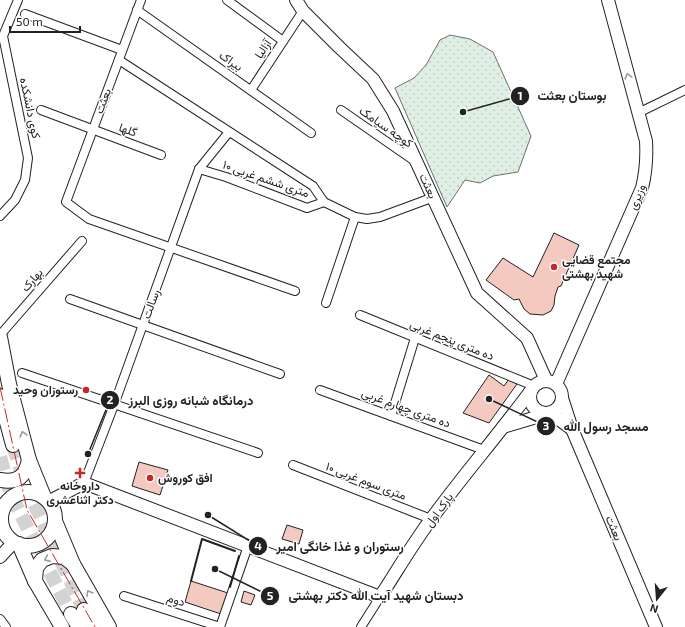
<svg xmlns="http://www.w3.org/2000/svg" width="685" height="627" font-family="'Exo 2',Vazirmatn,sans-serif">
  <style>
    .green { fill: url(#green-dots); stroke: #6f6f6f }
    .building { fill: #f3c9c0; stroke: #222 }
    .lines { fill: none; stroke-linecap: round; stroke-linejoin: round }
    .trunk-tunnel { stroke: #d3d3d3; stroke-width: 14; stroke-dasharray: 14 7; stroke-linecap: butt }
    .minor-casing { stroke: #222; stroke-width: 10 }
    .secondary-casing { stroke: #222; stroke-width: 14 }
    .trunk-casing { stroke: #222; stroke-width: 16 }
    .minor { stroke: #fff; stroke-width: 8 }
    .secondary { stroke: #fff; stroke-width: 12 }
    .trunk { stroke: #fff; stroke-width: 14 }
    .wall { stroke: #222; stroke-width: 2 }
    .power { stroke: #c62828; stroke-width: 1; stroke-dasharray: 14 3 2 3; stroke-linecap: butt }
    .oneway { stroke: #9c9c9c }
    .poi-dot { fill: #c62828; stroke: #fff; stroke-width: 1.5 }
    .labels { text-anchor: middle; stroke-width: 3; stroke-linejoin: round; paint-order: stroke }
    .street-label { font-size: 12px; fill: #222; stroke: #fff }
    .poi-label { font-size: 12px; font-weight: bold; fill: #222; stroke: #fff; text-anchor: start }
    .leader { fill: none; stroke: #222; stroke-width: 1.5 }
    .callout-dot { fill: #222; stroke: #fff; stroke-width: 1.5 }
    .mark-label { font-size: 12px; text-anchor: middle; font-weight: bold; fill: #fff }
    .callout-label { font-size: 13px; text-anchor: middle; font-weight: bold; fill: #222; stroke: #fff; stroke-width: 3; stroke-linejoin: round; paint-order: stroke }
  </style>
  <defs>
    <pattern id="green-dots" width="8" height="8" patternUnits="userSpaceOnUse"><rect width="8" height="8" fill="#e0efe3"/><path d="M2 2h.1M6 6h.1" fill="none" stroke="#c0cdc2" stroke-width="1.8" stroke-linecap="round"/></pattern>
  </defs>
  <rect width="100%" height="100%" fill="#fff"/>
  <polygon class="green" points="450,35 470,39 493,52 531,136 518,172 493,176 480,183 465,180 447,207 395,88 414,78 426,65 440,40"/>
  <g class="building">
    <polygon points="554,233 579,245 561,286 558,287 555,296 554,305 551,311 543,315 530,314 524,309 519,299 514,300 486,280 503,258 533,277"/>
    <polygon points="489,375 504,386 509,379 517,384 489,423 463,413"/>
    <polygon points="139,462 168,470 160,495 132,486"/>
    <polygon points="287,525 303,530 299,544 282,539"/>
    <polygon points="191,581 228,593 221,614 185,602"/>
    <polygon points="244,591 255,595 251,605 241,602"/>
  </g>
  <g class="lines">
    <g class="trunk-tunnel">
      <polyline points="13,445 26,486 84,610"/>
      <polyline points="0,457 11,495 71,614"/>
    </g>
    <defs>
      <g id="minor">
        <polyline points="141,0 66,202 89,219 295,291"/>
        <polyline points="227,0 283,41"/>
        <polyline points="137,10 311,133"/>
        <polyline points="25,14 122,50"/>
        <polyline points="119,60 313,186 324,202 355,217 367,219 380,217 434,197"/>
        <polyline points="251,90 303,11"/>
        <polyline points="41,110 161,155"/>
        <polyline points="341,110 416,162"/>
        <polyline points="638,113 685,90"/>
        <polyline points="199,169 226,177 307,208 324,202"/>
        <polyline points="0,216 15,200 25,180 28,158 3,36 18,0"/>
        <polyline points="70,299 280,374"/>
        <polyline points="326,303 355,217"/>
        <polyline points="360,315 534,386"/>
        <polyline points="0,335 82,241"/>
        <polyline points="22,373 258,453"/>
        <polyline points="320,390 484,450"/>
        <polyline points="391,416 415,338"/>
        <polyline points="293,465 431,519"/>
        <polyline points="84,483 114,405 199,169 229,132"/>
        <polyline points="124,596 220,627"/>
        <polyline points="0,619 6,627"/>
        <polyline points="220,627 248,546"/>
        <polyline points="361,627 380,597"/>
      </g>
      <g id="secondary">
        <polyline points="296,0 303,11 339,47 373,79 393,111 477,293 527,338 546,380"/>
        <circle cx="546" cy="397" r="16"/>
        <path d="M556,384L642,188C646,172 647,158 646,141L608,0"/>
        <polyline points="562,398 572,429 656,627"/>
        <polyline points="503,427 550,413 572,429"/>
        <path d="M48,502L84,483L380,597C397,571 413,543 432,518C464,474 500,433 532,389"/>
        <polyline points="0,517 2,516"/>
        <polyline points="0,557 14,542"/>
      </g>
      <g id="trunk">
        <polyline points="0,337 9,384 29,460 44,497"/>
        <polyline points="0,396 13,445"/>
        <path d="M0,480C18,483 25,477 29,460"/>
        <circle cx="28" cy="519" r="27"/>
        <polyline points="55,521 73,564 109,627"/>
        <polyline points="19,544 35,581 62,627"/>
        <polyline points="35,581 36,568 42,560 52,556 64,557 73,564"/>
        <polyline points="84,610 94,627"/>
        <polyline points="71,614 79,627"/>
      </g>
    </defs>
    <use href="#minor" class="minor-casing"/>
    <use href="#secondary" class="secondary-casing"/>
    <use href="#trunk" class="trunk-casing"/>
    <use href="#minor" class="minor"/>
    <use href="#secondary" class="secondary"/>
    <use href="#trunk" class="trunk"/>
    <g class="wall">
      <polyline points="191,581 202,539 235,551"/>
      <polyline points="230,587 239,556"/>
    </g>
    <polyline class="power" points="0,387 27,510 95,627"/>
  </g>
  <defs><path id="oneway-chevron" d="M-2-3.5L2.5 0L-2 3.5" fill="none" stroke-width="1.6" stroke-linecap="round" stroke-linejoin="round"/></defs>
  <g class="oneway">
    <use href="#oneway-chevron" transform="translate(628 76) rotate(-105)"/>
    <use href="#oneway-chevron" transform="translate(23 434) rotate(-106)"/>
    <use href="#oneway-chevron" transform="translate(47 559) rotate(156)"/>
    <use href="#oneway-chevron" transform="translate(89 593) rotate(-120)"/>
  </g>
  <g class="poi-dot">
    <circle cx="554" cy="267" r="4"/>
    <circle cx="86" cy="390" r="4"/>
    <path d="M78 467h4v4h4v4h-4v4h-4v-4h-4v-4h4z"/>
    <circle cx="150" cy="478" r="4"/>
  </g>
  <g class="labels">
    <g class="street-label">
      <text transform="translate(263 49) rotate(-57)" y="4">آزالیا</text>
      <text transform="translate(231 61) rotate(35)" y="4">بیراک</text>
      <text transform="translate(103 101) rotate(-70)" y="4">بعثت</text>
      <text transform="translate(30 108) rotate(78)" y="4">کوی دانشکده</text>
      <text transform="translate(386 127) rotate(35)" y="4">کوچه سیامک</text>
      <text transform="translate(128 130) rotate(20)" y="4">گلها</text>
      <text transform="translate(266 179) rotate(19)" y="4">۱۰ متری ششم غربی</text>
      <text transform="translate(428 186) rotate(65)" y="4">بعثت</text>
      <text transform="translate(637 197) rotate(-68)" y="4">وزیری</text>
      <text transform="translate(32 280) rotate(-49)" y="4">بهارک</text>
      <text transform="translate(151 304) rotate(-70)" y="4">رسالت</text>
      <text transform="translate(452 340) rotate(22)" y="4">ده متری پنجم غربی</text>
      <text transform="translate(406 408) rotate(20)" y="4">ده متری چهارم غربی</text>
      <text transform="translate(366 481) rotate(21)" y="4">۱۰ متری سوم غربی</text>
      <text transform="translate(439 510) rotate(-54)" y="4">پارک اول</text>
      <text transform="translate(614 528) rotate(67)" y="4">بعثت</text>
      <text transform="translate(176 600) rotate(18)" y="4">دوم</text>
    </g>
    <g class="poi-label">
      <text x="562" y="264">مجتمع قضایی<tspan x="562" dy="14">شهید بهشتی</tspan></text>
      <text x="78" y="394" text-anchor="end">رستوران وحید</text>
      <text x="158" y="482">افق کوروش</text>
      <text x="80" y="490" text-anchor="middle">داروخانه<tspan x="80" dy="14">دکتر اثناعشری</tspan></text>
    </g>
  </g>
  <path class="leader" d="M463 112L520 96M88 454L110 400M489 399L546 426M208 515L258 546M215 569L270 596"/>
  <g class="callout-dot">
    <circle cx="463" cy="112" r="4"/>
    <circle cx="88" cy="454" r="4"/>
    <circle cx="489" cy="399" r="4"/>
    <circle cx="208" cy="515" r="4"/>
    <circle cx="215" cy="569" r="4"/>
    <circle cx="520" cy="96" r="10"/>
    <circle cx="110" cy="400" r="10"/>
    <circle cx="546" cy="426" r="10"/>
    <circle cx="258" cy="546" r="10"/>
    <circle cx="270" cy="596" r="10"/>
  </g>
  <g class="mark-label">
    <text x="520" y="100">1</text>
    <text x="110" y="404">2</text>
    <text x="546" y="430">3</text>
    <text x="258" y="550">4</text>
    <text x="270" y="600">5</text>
  </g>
  <g class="callout-label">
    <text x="572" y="100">بوستان بعثت</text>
    <text x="191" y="405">درمانگاه شبانه روزی البرز</text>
    <text x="606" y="431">مسجد رسول الله</text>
    <text x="340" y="551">رستوران و غذا خانگی امیر</text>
    <text x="376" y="600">دبستان شهید آیت الله دکتر بهشتی</text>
  </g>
  <g transform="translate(657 599) rotate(197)" stroke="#ffffff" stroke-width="3" paint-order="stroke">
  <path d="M0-3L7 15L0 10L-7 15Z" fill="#222222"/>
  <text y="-6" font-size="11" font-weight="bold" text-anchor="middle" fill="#222222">N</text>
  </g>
  <path d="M10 26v6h70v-6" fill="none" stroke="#222222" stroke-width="2"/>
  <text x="16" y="26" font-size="12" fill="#222222" stroke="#ffffff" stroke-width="3" paint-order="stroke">50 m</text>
</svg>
